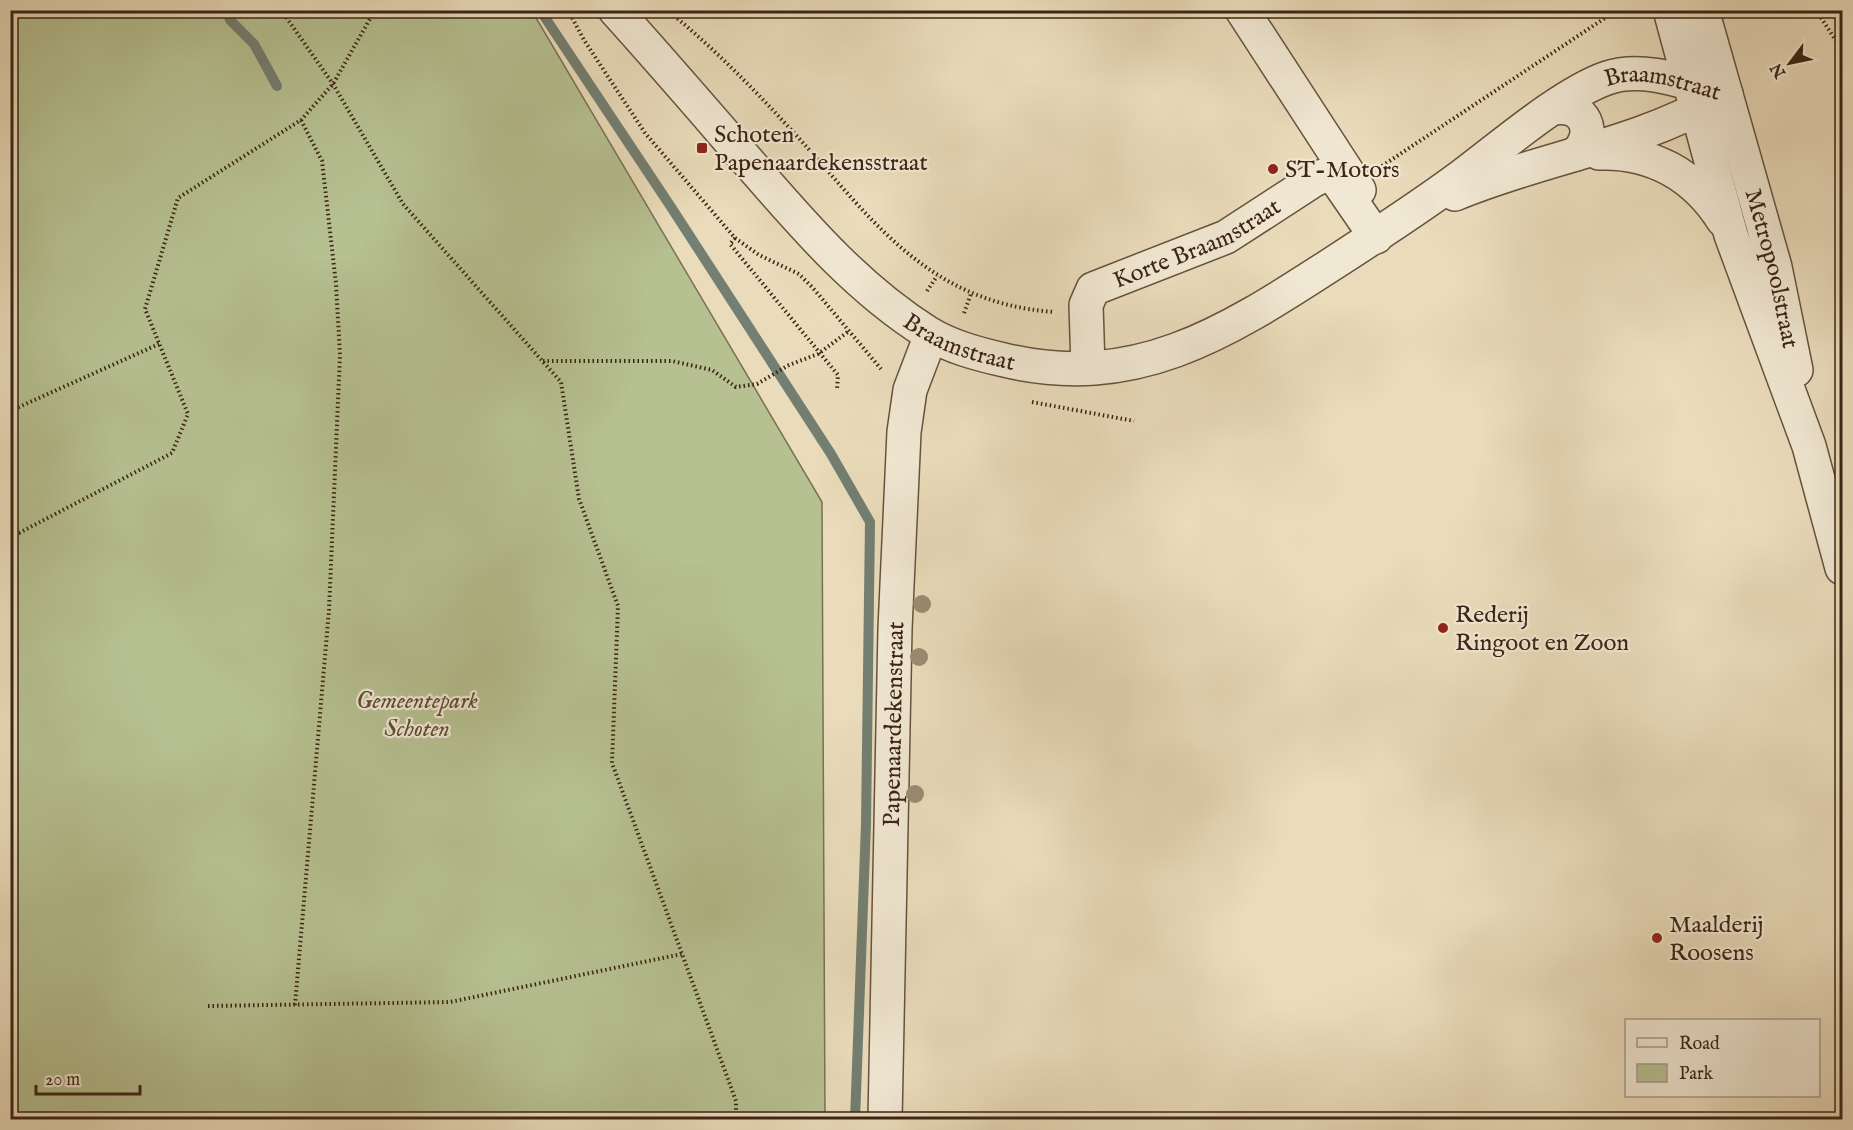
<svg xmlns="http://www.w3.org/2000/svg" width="1853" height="1130" font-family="'IM FELL English',serif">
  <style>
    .park { fill: #b6c091; stroke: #787253; stroke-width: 1.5 }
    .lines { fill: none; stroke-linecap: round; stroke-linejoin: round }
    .stream { stroke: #737f72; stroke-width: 10 }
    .minor-casing { stroke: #67523e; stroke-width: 36 }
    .path { stroke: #3b2415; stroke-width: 4; stroke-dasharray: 1.5 3; stroke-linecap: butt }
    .minor { stroke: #f1e8d3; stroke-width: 33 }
    .tree { fill: #9b8c71 }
    .poi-dot { fill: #8f2418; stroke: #f1e8d3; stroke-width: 2 }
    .labels { text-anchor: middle; stroke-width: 4.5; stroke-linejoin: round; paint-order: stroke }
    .street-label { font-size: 24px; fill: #3b2415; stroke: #f1e8d3 }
    .poi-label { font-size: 24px; fill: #3b2415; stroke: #f1e8d3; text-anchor: start }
    .park-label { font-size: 24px; font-style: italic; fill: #5a4b34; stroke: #f1e8d3 }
  </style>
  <rect width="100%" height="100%" fill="#eadcbb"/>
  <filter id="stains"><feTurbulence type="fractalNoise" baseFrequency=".00333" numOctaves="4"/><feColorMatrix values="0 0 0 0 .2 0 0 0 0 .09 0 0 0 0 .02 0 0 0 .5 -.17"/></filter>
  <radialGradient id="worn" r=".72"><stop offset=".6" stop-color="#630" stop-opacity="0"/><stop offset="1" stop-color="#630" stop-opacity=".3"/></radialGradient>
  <polygon class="park" points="11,10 532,11 822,502 825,1119 11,1119"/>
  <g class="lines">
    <g class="stream">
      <polyline points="226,10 230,20 254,44 277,86"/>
      <polyline points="540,10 671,207 831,454 870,522 866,824 855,1120"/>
    </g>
    <defs>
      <g id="minor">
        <path id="s1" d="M615,10C663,63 710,118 757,172C809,232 861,291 928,333C951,347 978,354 1004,360C1134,391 1224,334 1329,266C1374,237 1419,208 1462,176C1502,146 1562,94 1607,78C1645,65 1689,84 1726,94"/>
        <polyline points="1242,10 1359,190"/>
        <polyline points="1670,10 1731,235 1809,446 1842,568"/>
        <path id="s2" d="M1702,10L1775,267L1796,370"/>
        <path d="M1555,108C1585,104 1598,133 1576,154"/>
        <path d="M1599,153C1651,151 1695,175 1723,220"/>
        <path d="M1455,194C1541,158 1635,146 1716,99"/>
        <path id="s3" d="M1088,368L1086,305L1093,289L1226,237L1314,180L1323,176H1334L1376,237"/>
        <path id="s4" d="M885,1120L895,629L904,432L910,390L931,335"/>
      </g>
    </defs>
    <use href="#minor" class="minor-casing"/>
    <g class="path">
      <polyline points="281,10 333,84 403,204 561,382 579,499 618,606 612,763 736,1101 736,1120"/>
      <polyline points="568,10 584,40 645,133 735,238 759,255 799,274 813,288 881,369"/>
      <path d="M667,10C708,43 747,82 783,121C866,209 919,302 1054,312"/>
      <polyline points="1816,10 1842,50"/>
      <polyline points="1382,166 1617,10"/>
      <polyline points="735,238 730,244 838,375 837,389"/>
      <polyline points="927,291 937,276"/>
      <polyline points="964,313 971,294"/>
      <polyline points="543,361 672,361 712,370 736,387 757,384 789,365 818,354 849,331"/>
      <polyline points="1032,402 1134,421"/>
      <polyline points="10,411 159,344"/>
      <polyline points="10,534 19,533 172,453 188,414 145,309 178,198 301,120 333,84 375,10"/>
      <polyline points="295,1005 329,610 340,355 336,284 322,161 301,120"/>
      <polyline points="208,1006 450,1002 682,954"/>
    </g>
    <use href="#minor" class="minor"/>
  </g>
  <g class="tree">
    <circle cx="922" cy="604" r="9"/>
    <circle cx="919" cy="657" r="9"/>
    <circle cx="915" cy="794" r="9"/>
  </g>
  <g class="poi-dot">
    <rect x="696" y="142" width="12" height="12" rx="3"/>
    <circle cx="1273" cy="169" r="6"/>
    <circle cx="1443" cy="628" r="6"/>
    <circle cx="1657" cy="938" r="6"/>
  </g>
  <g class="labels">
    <g class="street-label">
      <text dy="8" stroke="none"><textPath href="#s1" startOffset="1275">Braamstraat</textPath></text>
      <text dy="8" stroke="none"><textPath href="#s3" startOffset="194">Korte Braamstraat</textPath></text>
      <text dy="8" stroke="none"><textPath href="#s2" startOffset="268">Metropoolstraat</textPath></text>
      <text dy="8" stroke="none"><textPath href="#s1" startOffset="484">Braamstraat</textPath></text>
      <text dy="8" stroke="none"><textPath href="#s4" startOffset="396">Papenaardekenstraat</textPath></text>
    </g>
    <g class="poi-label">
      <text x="714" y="142">Schoten<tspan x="714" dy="28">Papenaardekensstraat</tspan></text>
      <text x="1285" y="177">ST-Motors</text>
      <text x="1455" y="622">Rederij<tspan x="1455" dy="28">Ringoot en Zoon</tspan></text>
      <text x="1669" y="932">Maalderij<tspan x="1669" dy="28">Roosens</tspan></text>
    </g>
    <g class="park-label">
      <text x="417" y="708">Gemeentepark<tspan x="417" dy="28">Schoten</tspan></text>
    </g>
  </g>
  <rect width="1853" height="1130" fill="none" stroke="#eadcbb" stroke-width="36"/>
  <rect x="12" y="12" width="1829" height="1106" fill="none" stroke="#3b2415" stroke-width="3"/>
  <rect x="18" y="18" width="1817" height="1094" fill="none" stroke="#3b2415" stroke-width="1.5"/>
  <rect x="1625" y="1019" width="195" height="78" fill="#f1e8d3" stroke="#a89a87" stroke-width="1.5"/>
  <rect x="1637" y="1038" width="30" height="9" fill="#f1e8d3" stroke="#a89a87" stroke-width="1.5"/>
  <text x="1679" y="1049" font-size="18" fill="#3b2415">Road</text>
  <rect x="1637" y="1064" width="30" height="18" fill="#b6c091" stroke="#a89a87" stroke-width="1.5"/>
  <text x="1679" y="1079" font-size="18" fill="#3b2415">Park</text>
  <g transform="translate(1790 63) rotate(238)" stroke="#f1e8d3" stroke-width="4.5" paint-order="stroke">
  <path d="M0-4.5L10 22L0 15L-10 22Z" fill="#3b2415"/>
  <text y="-9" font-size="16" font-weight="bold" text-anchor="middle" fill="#3b2415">N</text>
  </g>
  <path d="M36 1085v9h104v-9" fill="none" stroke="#3b2415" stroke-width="3"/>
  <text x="45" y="1085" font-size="18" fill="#3b2415" stroke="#f1e8d3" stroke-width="4.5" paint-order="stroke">20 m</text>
  <rect width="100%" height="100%" filter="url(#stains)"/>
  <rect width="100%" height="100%" fill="url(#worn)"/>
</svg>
